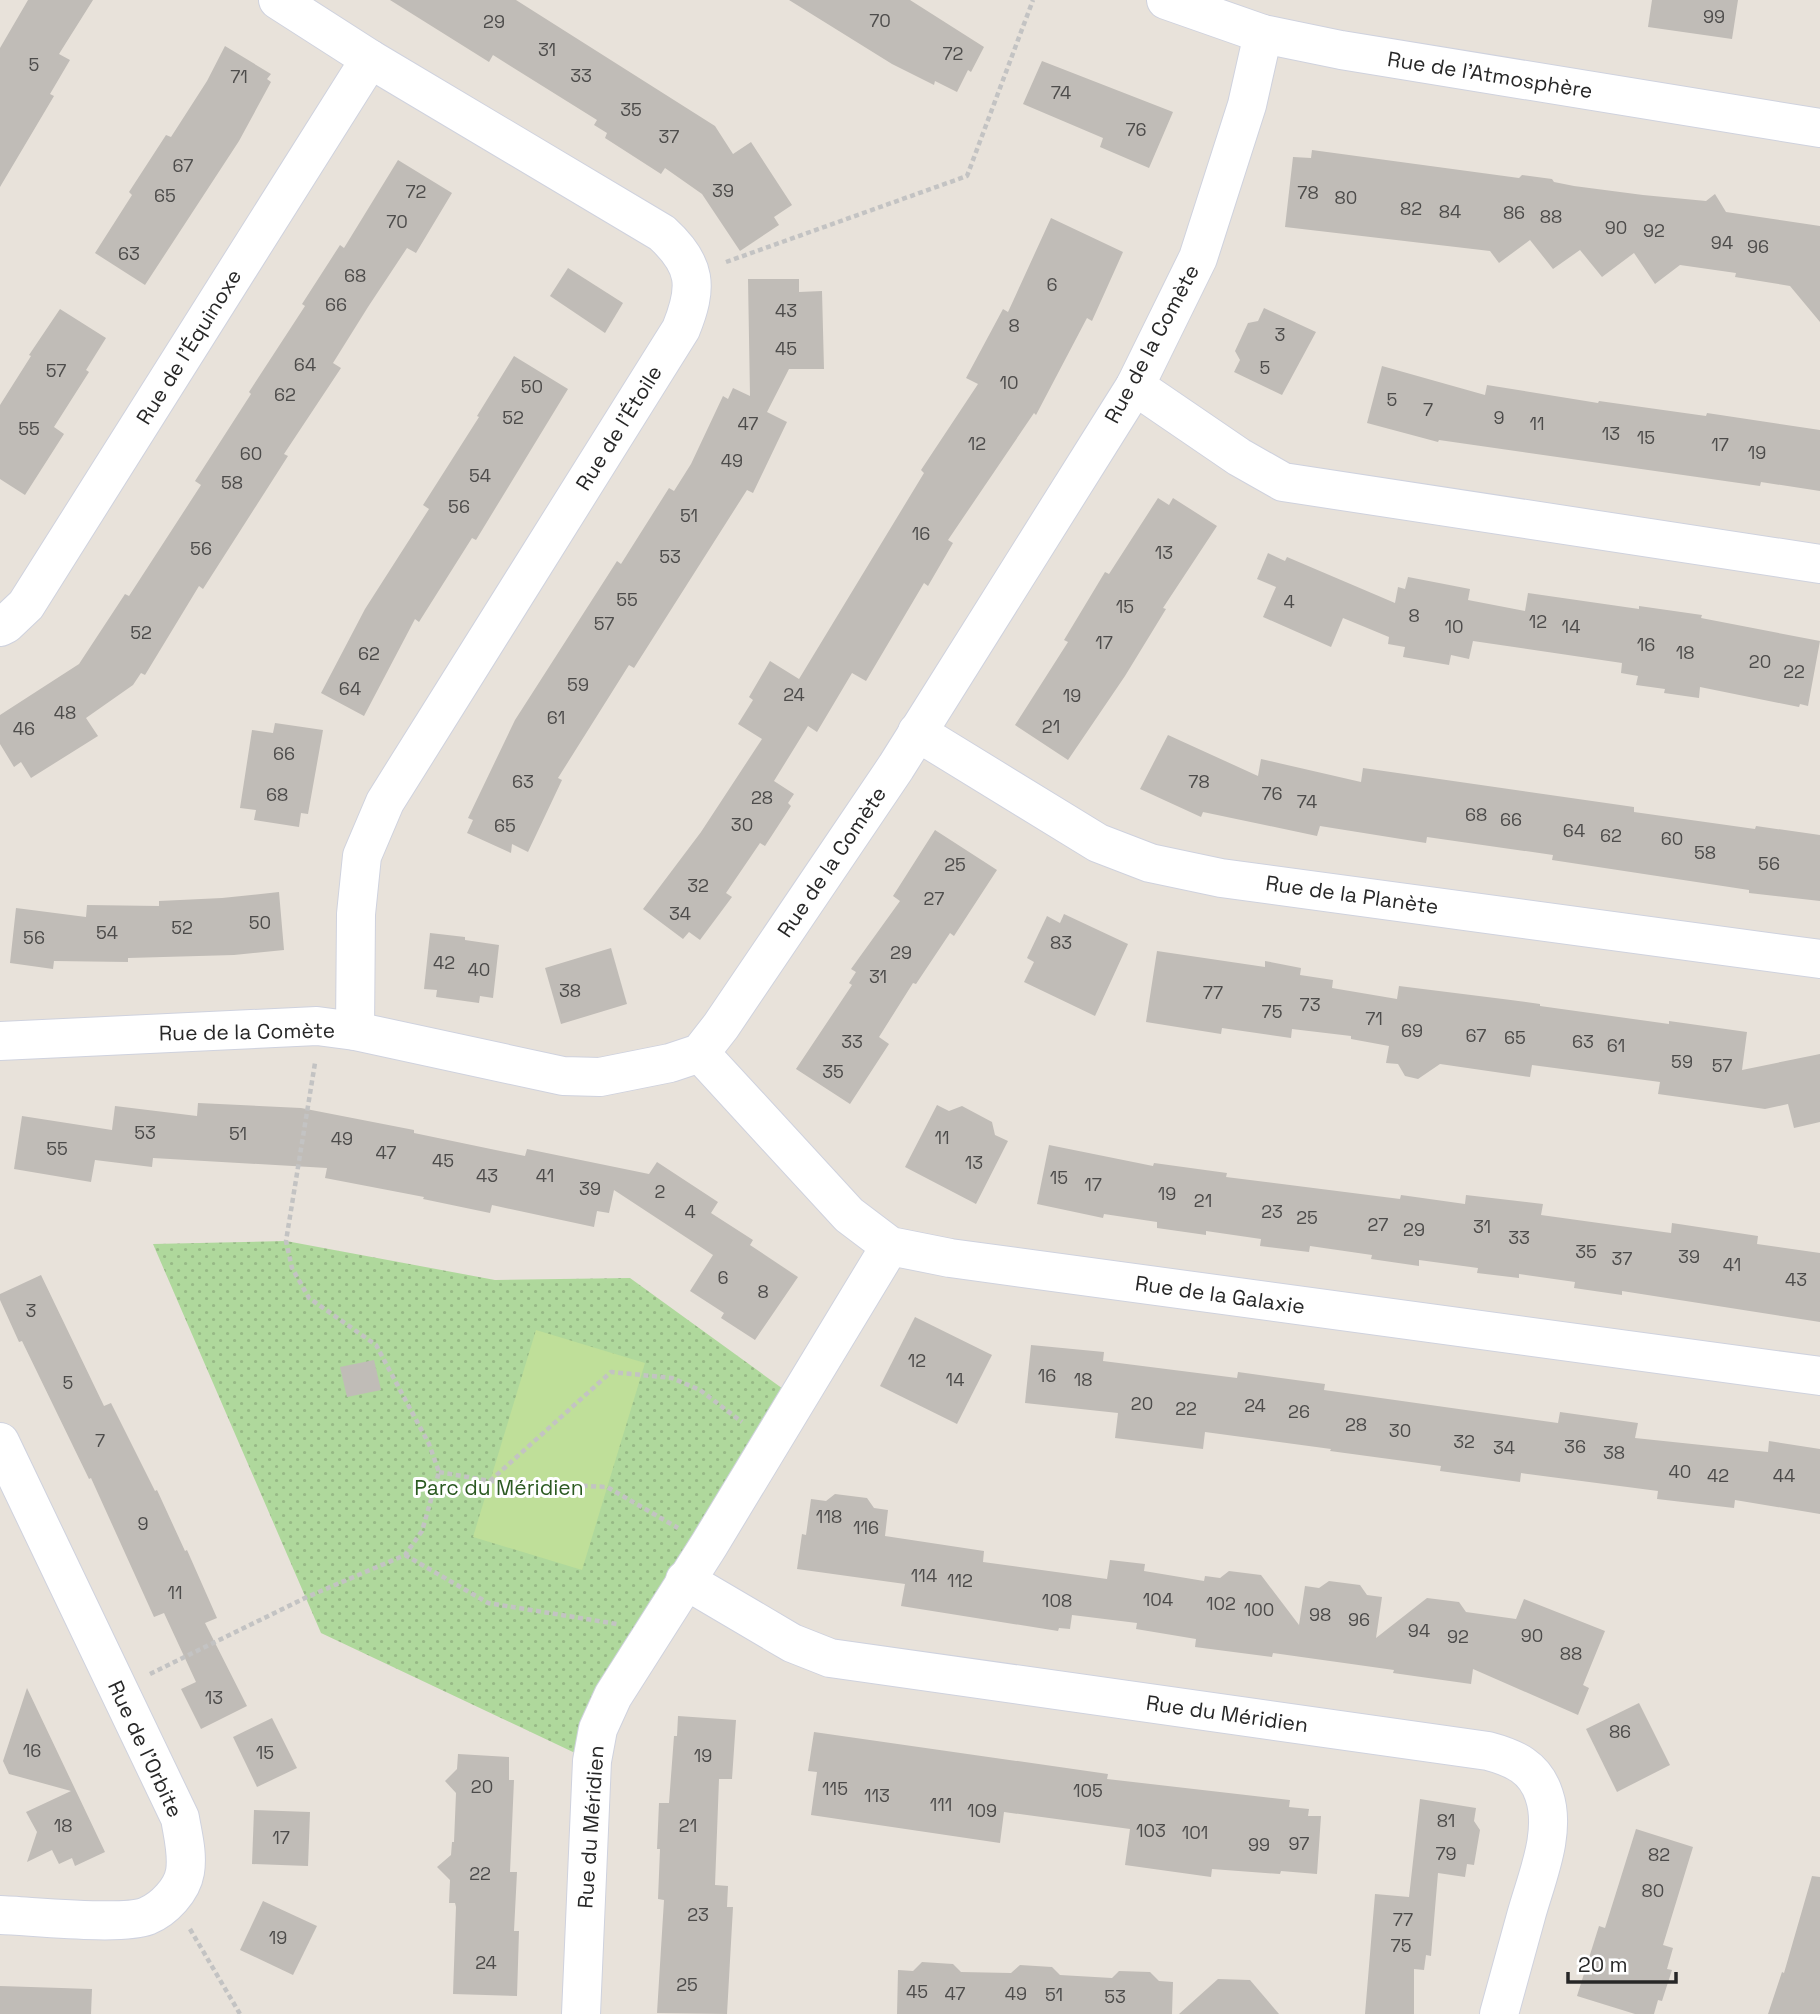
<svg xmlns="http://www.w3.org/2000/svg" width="1820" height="2014" font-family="'Space Grotesk',sans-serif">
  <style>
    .park { fill: url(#park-dots) }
    .pitch { fill: #bfdf99 }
    .building { fill: #c0bcb7 }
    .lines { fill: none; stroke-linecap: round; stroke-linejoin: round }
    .minor-casing { stroke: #cfd2de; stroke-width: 40 }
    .path { stroke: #c3c3c3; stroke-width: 4.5; stroke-dasharray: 5 3.5; stroke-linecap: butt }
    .minor { stroke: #fff; stroke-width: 38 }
    .labels { text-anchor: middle; stroke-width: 6; stroke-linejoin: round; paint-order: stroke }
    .number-label { font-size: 18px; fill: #4d4c4b }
    .street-label { font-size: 21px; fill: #272727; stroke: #fff }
    .park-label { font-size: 21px; fill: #2b5a21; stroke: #fff }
  </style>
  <defs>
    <pattern id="park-dots" width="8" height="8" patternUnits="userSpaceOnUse" patternTransform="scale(1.75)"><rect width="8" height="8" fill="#afd89c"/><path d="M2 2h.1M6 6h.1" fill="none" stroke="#97b986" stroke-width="1.8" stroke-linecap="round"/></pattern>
  </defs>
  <rect width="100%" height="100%" fill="#e8e2da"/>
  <polygon class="park" points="286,1241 495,1280 630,1278 797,1399 592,1761 321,1633 153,1244"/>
  <polygon class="pitch" points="536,1330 645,1363 582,1570 473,1537"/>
  <g class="building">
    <polygon points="28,0 93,0 59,54 70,60 50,94 54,96 0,187 0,48"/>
    <polygon points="390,0 516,0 715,126 733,154 751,142 792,205 774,217 779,225 740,251 702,194 665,168 661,174 605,138 607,133 594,125 597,120 493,55 489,62"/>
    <polygon points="789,0 910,0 984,47 971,72 968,70 957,92 935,81 934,85 892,64"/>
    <polygon points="1652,0 1738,0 1732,39 1648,27"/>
    <polygon points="225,46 271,74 267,79 271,82 239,141 145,285 95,253 132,195 129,192 166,135 171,137 207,81"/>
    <polygon points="1042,61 1173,112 1149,168 1100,147 1103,138 1023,104"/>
    <polygon points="1312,150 1519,178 1522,175 1552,179 1554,182 1574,186 1643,195 1706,201 1715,194 1726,212 1820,226 1820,322 1790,286 1735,277 1736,273 1680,265 1655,284 1634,253 1602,277 1580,250 1553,269 1530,240 1499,263 1490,251 1285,227 1293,157 1311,158"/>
    <polygon points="398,160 452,193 416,253 407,248 368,307 333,363 341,368 284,454 288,456 203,589 199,586 145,675 141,673 133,685 86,718 98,736 31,778 21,762 14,767 0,744 0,715 79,664 125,594 129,596 201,485 195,481 251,394 249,392 305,306 302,304 340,245 344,248"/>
    <polygon points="1051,218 1123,252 1092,321 1087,318 1036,415 1034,413 948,540 953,543 928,586 924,583 866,681 852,673 817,732 808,726 774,781 794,794 788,803 791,806 765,846 760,843 726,893 732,897 700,940 689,932 683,939 643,909 701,832 762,739 738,724 753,700 749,697 770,661 799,679 924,473 921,470 978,384 966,378 1003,309 1008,312"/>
    <polygon points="568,268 623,303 605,333 550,296"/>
    <polygon points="748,279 799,279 799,292 822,291 824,369 789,369 767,412 787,422 753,493 747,490 634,668 629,665 558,778 562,780 528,852 512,844 511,853 467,833 473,820 468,818 515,720 617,561 621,564 669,488 674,491 691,464 723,396 728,399 733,388 750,396"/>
    <polygon points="1264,308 1316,332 1282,395 1234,372 1240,360 1235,351 1248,323 1258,321"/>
    <polygon points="60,309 106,338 86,370 89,372 54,427 64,434 25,495 0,479 0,405 31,356 29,355"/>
    <polygon points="514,356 568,389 476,540 472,538 419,622 415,619 364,716 321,693 365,609 429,509 423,505 479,417 477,416"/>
    <polygon points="1382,366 1485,395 1487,385 1598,403 1599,401 1706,416 1707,413 1820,430 1820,491 1761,482 1760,486 1439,440 1438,442 1367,423"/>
    <polygon points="1158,498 1169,505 1173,498 1217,526 1163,608 1166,609 1125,676 1068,760 1015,725 1068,642 1064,640 1105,572 1109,574"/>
    <polygon points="1268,553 1285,561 1287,557 1395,603 1398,587 1405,589 1408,577 1470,589 1468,600 1525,611 1528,593 1639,609 1639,606 1702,615 1701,618 1820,641 1808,706 1800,704 1799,707 1700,687 1699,698 1664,693 1665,689 1636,685 1638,676 1621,673 1622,663 1473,641 1469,659 1451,655 1449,665 1403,657 1405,647 1388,644 1389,637 1343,618 1331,647 1263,617 1276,587 1257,579"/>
    <polygon points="275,723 323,730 308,814 301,813 299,827 254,820 256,810 240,808 252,730 273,733"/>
    <polygon points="1168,735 1258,776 1261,759 1361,782 1363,768 1634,807 1634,812 1755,829 1756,826 1820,835 1820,901 1749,893 1749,890 1552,860 1553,855 1427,837 1426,843 1320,826 1317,836 1203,812 1201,817 1140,789"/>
    <polygon points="935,830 997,870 954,936 950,933 916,984 913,983 879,1037 889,1044 850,1104 796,1069 852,985 849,983 856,972 851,969 900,901 893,896"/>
    <polygon points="279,892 284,950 234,955 128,958 128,962 54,961 53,969 10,963 16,908 86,917 87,905 159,906 159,901 222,898"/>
    <polygon points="1064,914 1128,944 1095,1016 1024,982 1034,962 1027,958 1047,916 1060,923"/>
    <polygon points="430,933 465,937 465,940 499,945 493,998 480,996 479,1003 436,997 437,990 424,989"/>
    <polygon points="611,948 627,1004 561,1024 545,968"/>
    <polygon points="1157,951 1265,967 1265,961 1301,968 1300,975 1333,980 1332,988 1397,999 1399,986 1503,999 1540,1004 1540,1006 1669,1024 1669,1021 1747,1032 1742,1070 1820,1054 1820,1122 1794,1128 1788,1104 1765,1109 1658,1094 1660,1082 1532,1065 1530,1077 1440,1064 1418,1079 1405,1076 1398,1064 1386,1063 1389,1046 1351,1039 1351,1036 1292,1029 1291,1038 1222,1028 1221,1034 1146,1022"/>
    <polygon points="198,1103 301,1108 414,1130 414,1133 525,1156 527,1149 649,1174 657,1162 718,1202 711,1213 753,1240 750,1245 798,1277 755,1340 721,1318 724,1313 690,1291 713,1255 614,1190 609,1213 597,1211 594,1227 492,1205 490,1213 423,1199 424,1197 325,1178 327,1168 153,1158 152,1167 95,1160 91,1182 14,1169 22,1116 112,1130 115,1106 197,1116"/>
    <polygon points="937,1105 949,1111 962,1106 992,1122 995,1135 1008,1141 976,1204 905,1167"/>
    <polygon points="1049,1145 1153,1166 1154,1163 1227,1173 1226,1177 1400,1199 1401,1195 1465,1204 1466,1195 1543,1204 1541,1215 1671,1233 1672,1223 1758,1236 1757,1244 1820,1253 1820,1322 1622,1291 1622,1295 1574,1288 1575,1282 1519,1274 1519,1278 1477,1273 1478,1268 1419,1260 1419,1266 1371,1259 1372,1255 1310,1246 1309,1252 1260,1246 1261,1239 1206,1231 1206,1235 1157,1228 1157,1222 1104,1214 1103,1218 1037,1204"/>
    <polygon points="41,1275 104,1406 111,1403 155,1491 157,1490 185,1551 187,1550 217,1618 205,1623 247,1706 201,1729 181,1689 196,1682 164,1613 154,1617 91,1478 89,1479 22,1341 19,1342 0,1300 0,1294"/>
    <polygon points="915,1317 992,1355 957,1424 880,1386"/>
    <polygon points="1031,1345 1104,1352 1103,1361 1237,1378 1238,1372 1325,1384 1324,1390 1558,1423 1560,1412 1638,1423 1635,1438 1768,1452 1769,1441 1820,1449 1820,1514 1735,1500 1734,1508 1657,1499 1658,1491 1521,1473 1520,1482 1440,1471 1441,1466 1330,1451 1331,1449 1205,1432 1203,1449 1115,1438 1118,1413 1025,1403"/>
    <polygon points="374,1360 381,1390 347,1397 340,1367"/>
    <polygon points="835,1494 867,1498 874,1508 888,1510 885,1536 984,1551 983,1562 1107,1579 1110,1560 1145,1564 1144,1571 1204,1581 1205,1576 1220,1578 1229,1571 1261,1575 1299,1625 1305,1586 1319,1588 1329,1581 1360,1585 1367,1595 1382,1597 1376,1638 1427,1598 1459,1602 1466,1612 1516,1619 1524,1599 1605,1631 1583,1685 1589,1688 1578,1715 1473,1669 1471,1684 1393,1673 1394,1670 1273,1653 1272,1657 1195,1647 1196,1639 1136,1629 1137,1623 1072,1615 1070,1629 1059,1628 1058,1631 901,1606 905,1584 797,1569 802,1534 806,1535 811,1499 826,1501"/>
    <polygon points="27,1688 105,1852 75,1866 72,1858 59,1864 52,1850 27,1862 37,1832 26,1812 71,1791 9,1774 3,1761"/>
    <polygon points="1639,1703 1670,1765 1617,1792 1586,1729"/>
    <polygon points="678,1716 736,1720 732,1779 719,1779 715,1885 728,1886 727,1907 733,1907 727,2014 657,2013 664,1900 658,1899 660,1849 657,1849 659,1803 669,1803 674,1736 677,1736"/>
    <polygon points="272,1718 297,1768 257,1787 233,1737"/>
    <polygon points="814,1732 1108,1774 1107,1779 1290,1800 1289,1807 1309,1809 1308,1816 1321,1816 1317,1874 1281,1871 1280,1874 1212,1869 1211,1877 1125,1865 1130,1829 1004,1812 1000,1843 811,1815 817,1772 808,1771"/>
    <polygon points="458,1754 509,1757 509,1780 514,1780 510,1872 517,1872 514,1931 519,1931 517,1996 453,1994 456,1907 455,1903 449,1903 450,1880 437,1867 451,1855 452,1842 454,1842 456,1793 445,1781 457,1769"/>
    <polygon points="1420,1799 1476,1808 1474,1821 1480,1830 1474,1865 1467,1864 1465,1877 1438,1873 1431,1956 1426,1955 1424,1970 1414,1969 1414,2014 1365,2014 1375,1894 1409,1897"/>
    <polygon points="254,1810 310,1812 308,1866 252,1864"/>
    <polygon points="1636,1829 1693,1847 1663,1945 1673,1948 1667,1969 1672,1970 1662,2001 1658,2000 1654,2014 1635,2014 1577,1996 1599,1926 1605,1928"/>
    <polygon points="1812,1876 1820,1877 1820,2014 1768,2014 1782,1972 1784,1973"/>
    <polygon points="263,1901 317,1926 293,1975 240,1950"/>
    <polygon points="922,1962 953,1964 961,1972 1011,1973 1020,1965 1052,1967 1060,1975 1112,1978 1119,1971 1150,1972 1159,1981 1173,1982 1172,2014 897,2014 898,1970 913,1971"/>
    <polygon points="1218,1979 1250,1980 1279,2014 1179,2014"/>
    <polygon points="0,1986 92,1989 91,2014 0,2014"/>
  </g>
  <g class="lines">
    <defs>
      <g id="minor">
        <path d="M278,0L370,59L662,233C697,265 698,287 681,329L385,802L362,856L356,914L355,1031"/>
        <polyline points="1166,0 1263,34 1341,50 1820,128"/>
        <polyline points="1135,386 1239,457 1283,482 1820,564"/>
        <polyline points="0,627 6,624 26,605 370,59"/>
        <polyline points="917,732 1098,843 1150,863 1221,878 1820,959"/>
        <polyline points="0,1041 317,1026 355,1031 563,1076 600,1077 670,1063 700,1053 721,1026 896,767 1135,386 1198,258 1247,105 1263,34"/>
        <polyline points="700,1053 849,1215 890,1246 950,1258 1820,1376"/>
        <path d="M0,1442L180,1818C183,1836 188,1854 185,1872C182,1890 164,1909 147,1916C122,1926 31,1916 0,1915"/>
        <path d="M685,1580L792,1643L830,1658L1488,1751C1514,1758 1535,1767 1544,1795C1557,1833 1536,1879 1526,1916C1517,1948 1508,1981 1499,2014"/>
        <polyline points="581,2014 592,1761 598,1729 613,1696 709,1545 890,1246"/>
      </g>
    </defs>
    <use href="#minor" class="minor-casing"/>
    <g class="path">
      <polyline points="726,262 967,176 1033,0"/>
      <polyline points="439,1472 490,1481 607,1487 678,1528"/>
      <polyline points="490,1481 611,1372 672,1378 700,1390 742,1422"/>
      <polyline points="405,1555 488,1603 617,1624"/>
      <polyline points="150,1674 307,1597 405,1555 422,1531 439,1472 429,1444 376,1345 309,1298 292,1268 286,1241 315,1063"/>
      <polyline points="190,1929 240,2014"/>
    </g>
    <use href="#minor" class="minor"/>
  </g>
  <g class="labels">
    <g class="number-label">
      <text x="1714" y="23">99</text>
      <text x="880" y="27">70</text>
      <text x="494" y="28">29</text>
      <text x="547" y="56">31</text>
      <text x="953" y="60">72</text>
      <text x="34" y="71">5</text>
      <text x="581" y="82">33</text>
      <text x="239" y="83">71</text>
      <text x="1061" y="99">74</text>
      <text x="631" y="116">35</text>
      <text x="1136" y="136">76</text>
      <text x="669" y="143">37</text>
      <text x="183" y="172">67</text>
      <text x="723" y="197">39</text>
      <text x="416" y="198">72</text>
      <text x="1308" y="199">78</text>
      <text x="165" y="202">65</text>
      <text x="1346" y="204">80</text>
      <text x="1411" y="215">82</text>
      <text x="1450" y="218">84</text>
      <text x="1514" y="219">86</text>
      <text x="1551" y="223">88</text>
      <text x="397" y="228">70</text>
      <text x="1616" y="234">90</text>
      <text x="1654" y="237">92</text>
      <text x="1722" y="249">94</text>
      <text x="1758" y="253">96</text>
      <text x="129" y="260">63</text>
      <text x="355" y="282">68</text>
      <text x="1052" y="291">6</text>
      <text x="336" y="311">66</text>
      <text x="786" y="317">43</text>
      <text x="1014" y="332">8</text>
      <text x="1280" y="341">3</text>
      <text x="786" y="355">45</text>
      <text x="305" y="371">64</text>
      <text x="1265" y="374">5</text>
      <text x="56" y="377">57</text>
      <text x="1009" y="389">10</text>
      <text x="532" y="393">50</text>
      <text x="285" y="401">62</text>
      <text x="1392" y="406">5</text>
      <text x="1428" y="416">7</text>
      <text x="513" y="424">52</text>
      <text x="1499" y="424">9</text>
      <text x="748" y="430">47</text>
      <text x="1537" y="430">11</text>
      <text x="29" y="435">55</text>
      <text x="1611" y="440">13</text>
      <text x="1646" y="444">15</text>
      <text x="977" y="450">12</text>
      <text x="1720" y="451">17</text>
      <text x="1757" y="459">19</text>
      <text x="251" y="460">60</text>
      <text x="732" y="467">49</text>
      <text x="480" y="482">54</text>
      <text x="232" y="489">58</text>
      <text x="459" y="513">56</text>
      <text x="689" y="522">51</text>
      <text x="921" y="540">16</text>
      <text x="201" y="555">56</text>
      <text x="1164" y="559">13</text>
      <text x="670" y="563">53</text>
      <text x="627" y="606">55</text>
      <text x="1289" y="608">4</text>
      <text x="1125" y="613">15</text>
      <text x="1414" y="622">8</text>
      <text x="1538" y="628">12</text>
      <text x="604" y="630">57</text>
      <text x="1454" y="633">10</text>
      <text x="1571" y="633">14</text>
      <text x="141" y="639">52</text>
      <text x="1104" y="649">17</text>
      <text x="1646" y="651">16</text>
      <text x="1685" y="659">18</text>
      <text x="369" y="660">62</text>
      <text x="1760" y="668">20</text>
      <text x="1794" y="678">22</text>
      <text x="578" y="691">59</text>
      <text x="350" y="695">64</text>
      <text x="794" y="701">24</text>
      <text x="1072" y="702">19</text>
      <text x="65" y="719">48</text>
      <text x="556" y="724">61</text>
      <text x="1051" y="733">21</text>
      <text x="24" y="735">46</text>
      <text x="284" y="760">66</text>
      <text x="523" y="788">63</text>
      <text x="1199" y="788">78</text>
      <text x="1272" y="800">76</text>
      <text x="277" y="801">68</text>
      <text x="762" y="804">28</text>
      <text x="1307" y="808">74</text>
      <text x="1476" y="821">68</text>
      <text x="1511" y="826">66</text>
      <text x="742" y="831">30</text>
      <text x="505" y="832">65</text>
      <text x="1574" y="837">64</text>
      <text x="1611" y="842">62</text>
      <text x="1672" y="845">60</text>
      <text x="1705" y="859">58</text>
      <text x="1769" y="870">56</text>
      <text x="955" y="871">25</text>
      <text x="698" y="892">32</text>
      <text x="934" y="905">27</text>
      <text x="680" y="920">34</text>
      <text x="260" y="929">50</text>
      <text x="182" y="934">52</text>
      <text x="107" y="939">54</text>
      <text x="34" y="944">56</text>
      <text x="1061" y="949">83</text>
      <text x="901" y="959">29</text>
      <text x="444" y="969">42</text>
      <text x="479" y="976">40</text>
      <text x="878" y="983">31</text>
      <text x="570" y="997">38</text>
      <text x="1213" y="999">77</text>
      <text x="1310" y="1011">73</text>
      <text x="1272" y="1018">75</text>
      <text x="1374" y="1025">71</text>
      <text x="1412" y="1037">69</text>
      <text x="1476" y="1042">67</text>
      <text x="1515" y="1044">65</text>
      <text x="852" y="1048">33</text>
      <text x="1583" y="1048">63</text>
      <text x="1616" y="1052">61</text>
      <text x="1682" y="1068">59</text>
      <text x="1722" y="1072">57</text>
      <text x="833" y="1078">35</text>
      <text x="145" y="1139">53</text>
      <text x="238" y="1140">51</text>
      <text x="942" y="1144">11</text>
      <text x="342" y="1145">49</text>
      <text x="57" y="1155">55</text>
      <text x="386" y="1159">47</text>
      <text x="443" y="1167">45</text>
      <text x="974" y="1169">13</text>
      <text x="487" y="1182">43</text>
      <text x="545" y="1182">41</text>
      <text x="1059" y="1184">15</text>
      <text x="1093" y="1191">17</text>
      <text x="590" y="1195">39</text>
      <text x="660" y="1198">2</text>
      <text x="1167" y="1200">19</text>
      <text x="1203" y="1207">21</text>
      <text x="690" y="1218">4</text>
      <text x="1272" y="1218">23</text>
      <text x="1307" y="1224">25</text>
      <text x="1378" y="1231">27</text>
      <text x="1482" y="1233">31</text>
      <text x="1414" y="1236">29</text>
      <text x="1519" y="1244">33</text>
      <text x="1586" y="1258">35</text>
      <text x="1689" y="1263">39</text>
      <text x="1622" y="1265">37</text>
      <text x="1732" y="1271">41</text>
      <text x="723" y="1284">6</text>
      <text x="1796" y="1286">43</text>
      <text x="763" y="1298">8</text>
      <text x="31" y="1317">3</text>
      <text x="917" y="1367">12</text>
      <text x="1047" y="1382">16</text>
      <text x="955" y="1386">14</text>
      <text x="1083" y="1386">18</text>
      <text x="68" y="1389">5</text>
      <text x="1142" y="1410">20</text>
      <text x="1255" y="1412">24</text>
      <text x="1186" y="1415">22</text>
      <text x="1299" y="1418">26</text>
      <text x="1356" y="1431">28</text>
      <text x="1400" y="1437">30</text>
      <text x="100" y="1447">7</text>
      <text x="1464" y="1448">32</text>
      <text x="1575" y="1453">36</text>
      <text x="1504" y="1454">34</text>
      <text x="1614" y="1459">38</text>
      <text x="1680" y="1478">40</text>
      <text x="1718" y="1482">42</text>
      <text x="1784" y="1482">44</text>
      <text x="829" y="1523">118</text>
      <text x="143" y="1530">9</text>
      <text x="866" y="1534">116</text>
      <text x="924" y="1582">114</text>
      <text x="960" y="1587">112</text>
      <text x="175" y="1599">11</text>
      <text x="1158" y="1606">104</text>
      <text x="1057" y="1607">108</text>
      <text x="1221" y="1610">102</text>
      <text x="1259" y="1616">100</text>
      <text x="1320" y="1621">98</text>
      <text x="1359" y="1626">96</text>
      <text x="1419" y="1637">94</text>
      <text x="1532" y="1642">90</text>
      <text x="1458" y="1643">92</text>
      <text x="1571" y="1660">88</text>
      <text x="214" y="1704">13</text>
      <text x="1620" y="1738">86</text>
      <text x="32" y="1757">16</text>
      <text x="265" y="1759">15</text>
      <text x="703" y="1762">19</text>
      <text x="482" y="1793">20</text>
      <text x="835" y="1795">115</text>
      <text x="1088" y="1797">105</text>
      <text x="877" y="1802">113</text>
      <text x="941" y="1811">111</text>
      <text x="982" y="1817">109</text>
      <text x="1446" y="1827">81</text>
      <text x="63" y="1832">18</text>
      <text x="688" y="1832">21</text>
      <text x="1151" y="1837">103</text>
      <text x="1195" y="1839">101</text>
      <text x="281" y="1844">17</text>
      <text x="1299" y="1850">97</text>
      <text x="1259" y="1851">99</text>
      <text x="1446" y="1860">79</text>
      <text x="1659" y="1861">82</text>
      <text x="480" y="1880">22</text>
      <text x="1653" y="1897">80</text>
      <text x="698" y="1921">23</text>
      <text x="1403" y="1926">77</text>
      <text x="278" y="1944">19</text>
      <text x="1401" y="1952">75</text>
      <text x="486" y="1969">24</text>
      <text x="687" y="1991">25</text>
      <text x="917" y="1998">45</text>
      <text x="955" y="2000">47</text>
      <text x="1016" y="2000">49</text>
      <text x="1054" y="2001">51</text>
      <text x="1115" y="2003">53</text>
    </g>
    <g class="street-label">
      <text transform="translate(1490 75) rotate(9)" y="7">Rue de l'Atmosphère</text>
      <text transform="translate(1152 344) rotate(-62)" y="7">Rue de la Comète</text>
      <text transform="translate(189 347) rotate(-58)" y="7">Rue de l'Équinoxe</text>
      <text transform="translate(619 428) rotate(-58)" y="7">Rue de l'Étoile</text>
      <text transform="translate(832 862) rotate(-56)" y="7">Rue de la Comète</text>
      <text transform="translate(1352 895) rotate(8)" y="7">Rue de la Planète</text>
      <text transform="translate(247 1032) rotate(-1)" y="7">Rue de la Comète</text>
      <text transform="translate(1220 1295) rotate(8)" y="7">Rue de la Galaxie</text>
      <text transform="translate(1227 1714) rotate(8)" y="7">Rue du Méridien</text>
      <text transform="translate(145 1749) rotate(65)" y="7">Rue de l'Orbite</text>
      <text transform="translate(591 1827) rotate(-86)" y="7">Rue du Méridien</text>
    </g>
    <g class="park-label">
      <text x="499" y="1495">Parc du Méridien</text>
    </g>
  </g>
  <path d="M1568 1972v10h108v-10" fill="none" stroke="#272727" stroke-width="3.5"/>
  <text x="1578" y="1972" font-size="21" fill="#272727" stroke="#ffffff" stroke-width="5" paint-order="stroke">20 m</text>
</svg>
